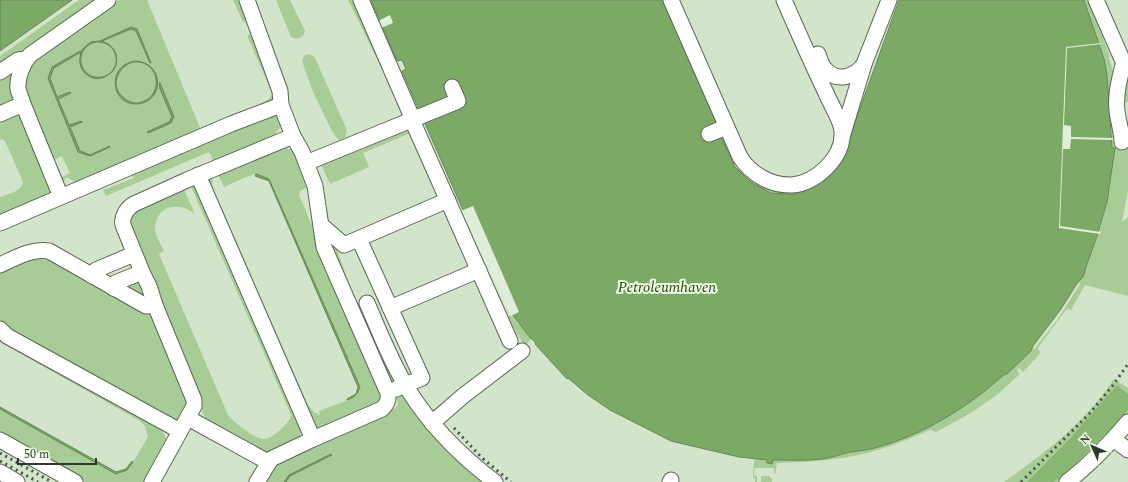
<svg xmlns="http://www.w3.org/2000/svg" width="1128" height="482" font-family="Spectral,serif">
  <style>
    .built { fill: #d2e4c9 }
    .green { fill: #a8cc96 }
    .forest { fill: #8ab674 }
    .water { fill: #7da966; stroke: #668756; fill-rule: evenodd }
    .pier { fill: #dfeed9 }
    .lines { fill: none; stroke-linecap: round; stroke-linejoin: round }
    .minor-casing { stroke: #596654; stroke-width: 17 }
    .minor { stroke: #fff; stroke-width: 15 }
    .rail { stroke: #4b5248; stroke-width: 3; stroke-dasharray: 2 4; stroke-linecap: butt }
    .labels { text-anchor: middle; stroke-width: 4; stroke-linejoin: round; paint-order: stroke }
    .water-label { font-size: 15px; font-style: italic; fill: #224b02; stroke: #edfbe6 }
  </style>
  <rect width="100%" height="100%" fill="#dfeed9"/>
  <polygon class="built" points="65,0 1128,0 1128,482 0,482 0,45"/>
  <g class="green">
    <polygon points="79,0 103,0 0,69 0,56"/>
    <polygon points="119,0 147,0 201,130 74,188 76,182 66,177 63,184 58,179 70,173 62,156 50,162 21,90 28,62"/>
    <polygon points="233,0 243,0 250,19 243,22"/>
    <path d="M276,0H290L305,31C304,36 301,38 296,39L291,37Z"/>
    <polygon points="348,0 358,0 405,116"/>
    <path d="M663,0H667L758,180L819,177L822,181C815,186 808,190 800,193C776,199 751,187 737,168C734,164 732,159 730,154C727,148 723,142 720,135C718,129 716,123 714,117Z"/>
    <path d="M1084,0H1090L1095,11L1098,24L1110,57H1109L1114,75V146L1125,148V122L1128,121V191L1122,222L1128,217V296L1085,285L1071,310L1068,309L1065,311L1038,348L1040,353L1037,357L1023,372L1019,368L1017,370L1020,374L998,394L971,413L936,432L930,430C914,437 898,444 881,449C847,460 813,462 777,463L775,474V473H774V468H755L754,475L757,476V482H755V478H753L754,459L767,460L772,463V460C789,459 808,461 824,459C834,457 842,454 851,452C859,451 867,450 875,448C925,434 965,408 1004,375L1008,373L1032,349H1034L1058,319L1080,284L1078,282C1083,276 1085,270 1087,263C1090,254 1094,246 1097,237C1107,208 1112,179 1114,149L1112,148L1111,119L1104,59Z"/>
    <path d="M255,32L276,89L275,101L234,115C242,110 271,103 272,94C272,93 270,89 270,88L248,38V35Z"/>
    <path d="M307,54L312,55L315,58L346,128C347,132 346,138 342,140L338,139L332,131L314,94L302,61L304,56Z"/>
    <polygon points="19,63 16,98 0,112 0,76"/>
    <polygon points="1128,68 1128,102 1122,103"/>
    <path d="M17,111L55,188L51,197L0,218V197C8,194 21,192 23,182L5,141L2,139L0,140V118Z"/>
    <polygon points="270,115 279,118 281,126 269,142 215,164 209,152 106,196 103,190 134,178 131,172"/>
    <polygon points="410,124 413,132 363,153 369,167 330,184 320,162"/>
    <polygon points="282,145 297,154 310,186 300,191 299,195 383,395 378,404 318,430 316,429 205,185 210,174 213,180 212,186 308,405 314,412 320,415 319,411 351,399 357,395 360,387 269,179 255,174 246,177 224,187 216,171"/>
    <path d="M189,182L201,189L302,423L300,436L299,440L270,455L206,420L126,221L130,211L182,185L195,214C180,201 156,205 155,228C155,236 161,244 164,251L159,254L228,415C232,421 256,440 264,439C270,439 275,434 280,430C284,426 290,421 291,415Z"/>
    <polygon points="335,244 352,292 392,378 394,383 392,385 331,245"/>
    <polygon points="38,253 150,312 190,398 181,420 155,415 0,323 0,268"/>
    <polygon points="139,281 149,299 122,286"/>
    <polygon points="513,315 531,339 522,349 438,413 430,412 522,342 507,317"/>
    <polygon points="0,334 151,420 163,432 168,443 146,482 85,482 0,435 0,409 117,474 127,470 133,462 148,437 145,426 140,421 0,342"/>
    <path d="M1114,379L1128,388V394L1117,385L1071,437L1027,482H1004C1045,453 1087,421 1114,379Z"/>
    <path d="M400,391L485,482H263L280,459L395,408C401,404 396,401 396,395Z"/>
    <path d="M1128,410V414L1123,420L1066,476L1059,482H1054C1081,462 1106,437 1128,410Z"/>
    <polygon points="761,476 770,476 770,478 772,478 772,482 761,482"/>
  </g>
  <polygon class="forest" points="1117,385 1128,394 1128,410 1119,421 1070,470 1054,482 1027,482 1071,437"/>
  <g class="water">
    <polygon points="0,0 72,0 0,51"/>
    <path d="M371,0H663L714,117L720,135L735,167L746,178L754,184L771,193L786,194H795L805,191L822,181L823,182L834,171L841,161L899,0H1084L1104,59L1107,75L1112,148H1115L1107,202L1097,236L1087,264L1083,277L1078,282L1061,309L1033,346L1031,351L1008,373L1004,375C965,409 925,434 875,448C867,450 859,451 851,452C841,454 832,458 822,459C805,461 789,460 773,460L772,464L767,463V460L739,457L671,441L610,410L588,395L568,378L567,379L535,344L536,343L532,339H531L513,315L498,287L463,210L402,71L406,69L402,60L397,61Z"/>
    <path d="M131,27L137,29L151,63H150L136,31L131,29L102,41C135,54 105,93 85,73C79,67 79,60 81,52L54,68L50,78L57,97L70,92L71,93L58,99L69,125L82,121V122L70,127L80,151L90,155L110,146V147L90,156L78,152L48,78L52,67L82,50L86,46L91,42L100,41ZM95,42C120,40 124,73 102,77C79,81 72,49 95,42Z"/>
    <path d="M136,61C164,63 165,101 138,104C110,106 106,64 136,61ZM133,62C161,59 165,99 138,103C133,103 128,102 124,98C109,87 117,67 133,62Z"/>
    <polygon points="159,83 160,83 174,117 171,123 148,133 147,132 169,122 172,117 160,89"/>
    <path d="M256,174L269,179L360,387C357,395 355,397 347,400V399L356,394L358,387L269,181L255,176Z"/>
    <polygon points="0,407 116,472 126,469 132,461 133,462 127,470 116,474 0,409"/>
    <polygon points="331,454 332,455 290,476 286,482 284,482 289,475"/>
  </g>
  <g class="pier">
    <polygon points="390,15 393,23 381,28 378,21"/>
    <polygon points="1101,43 1101,44 1067,48 1064,125 1071,126 1071,137 1114,138 1114,140 1071,139 1070,149 1063,149 1060,226 1101,232 1100,234 1059,228 1066,47"/>
    <polygon points="473,206 519,312 511,316 497,287 461,211"/>
  </g>
  <g class="lines">
    <defs>
      <g id="minor">
        <path d="M247,0L280,91L281,105L293,136L302,152L315,186L324,247L388,393C389,400 387,404 382,409L313,439L271,459L257,482"/>
        <polyline points="361,0 411,115 412,120 510,341"/>
        <path d="M671,0L740,157C751,174 771,186 792,185C816,183 844,157 842,132C842,122 831,105 827,95C812,64 798,32 784,0"/>
        <polyline points="1096,0 1122,59 1128,62"/>
        <path d="M818,54C820,59 821,65 825,69C837,83 855,77 864,64L889,0"/>
        <polyline points="0,72 18,60 26,59"/>
        <polyline points="0,114 23,104"/>
        <polyline points="709,134 726,127"/>
        <polyline points="842,137 864,64"/>
        <path d="M1122,142C1122,131 1118,121 1117,111C1115,94 1120,77 1124,61"/>
        <polyline points="306,163 458,101 452,87"/>
        <polyline points="198,175 313,439"/>
        <path d="M61,197L23,104C22,99 19,94 18,89C17,77 23,63 30,55L108,0"/>
        <polyline points="0,223 231,124 281,105"/>
        <polyline points="321,225 344,245 448,200"/>
        <polyline points="359,239 422,378 396,389"/>
        <path d="M0,265C15,258 32,248 49,251L146,306L155,305"/>
        <polyline points="92,276 96,270 134,254"/>
        <polyline points="113,288 115,283 142,272"/>
        <path d="M367,303C380,333 392,364 409,391C431,426 462,457 495,482"/>
        <polyline points="390,308 479,270"/>
        <polyline points="0,329 7,336 180,431"/>
        <polyline points="188,418 268,462"/>
        <polyline points="432,423 463,396 522,351"/>
        <polyline points="1113,439 1128,450"/>
        <polyline points="0,440 75,482"/>
        <polyline points="0,472 17,482"/>
        <path d="M152,482L194,406V400L155,305L149,286L142,272L123,225C121,217 127,208 134,204L187,180L293,136"/>
        <polyline points="670,482 671,480"/>
        <path d="M1067,482C1090,465 1110,443 1128,422"/>
      </g>
    </defs>
    <use href="#minor" class="minor-casing"/>
    <use href="#minor" class="minor"/>
    <g class="rail">
      <polyline points="454,428 481,457 511,482"/>
      <polyline points="0,453 52,482"/>
      <polyline points="0,461 38,482"/>
      <polyline points="1021,482 1090,413 1114,384 1128,364"/>
    </g>
  </g>
  <g class="labels">
    <g class="water-label">
      <text x="667" y="292">Petroleumhaven</text>
    </g>
  </g>
  <g transform="translate(1092 446) rotate(315)" stroke="#edfbe6" stroke-width="3" paint-order="stroke">
  <path d="M0-3L7 15L0 10L-7 15Z" fill="#323830"/>
  <text y="-6" font-size="11" font-weight="bold" text-anchor="middle" fill="#323830">N</text>
  </g>
  <path d="M18 458v6h78v-6" fill="none" stroke="#323830" stroke-width="2"/>
  <text x="24" y="458" font-size="12" fill="#323830" stroke="#edfbe6" stroke-width="3" paint-order="stroke">50 m</text>
</svg>
